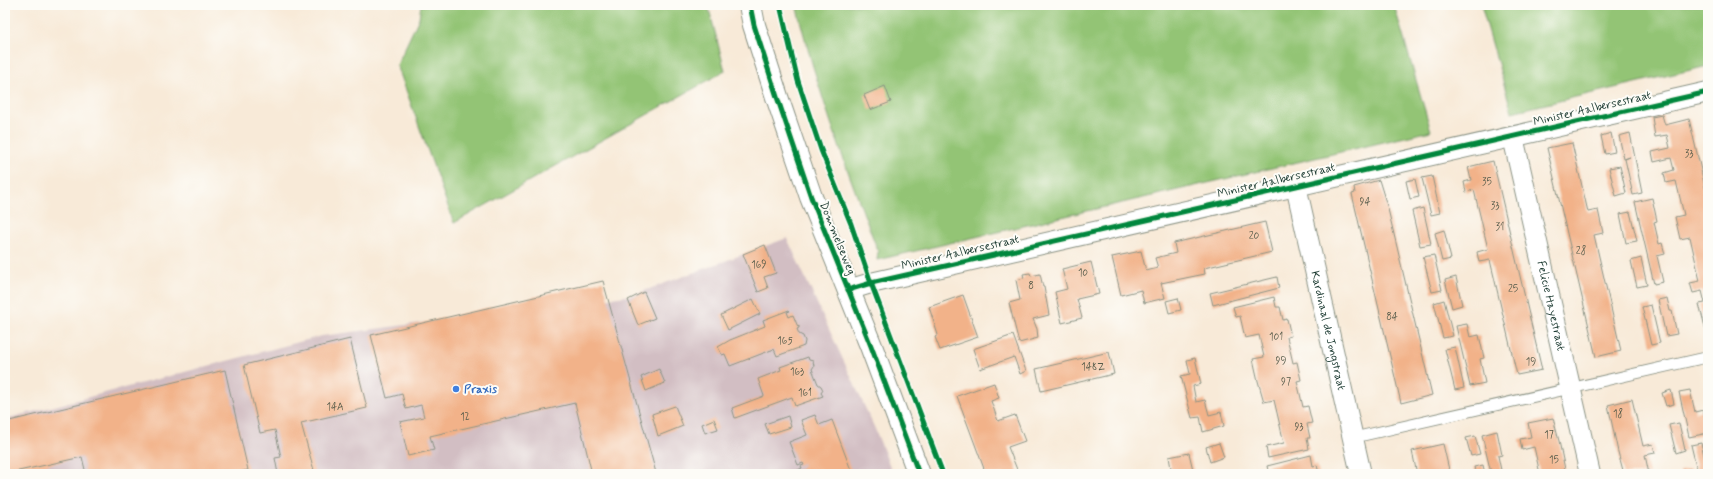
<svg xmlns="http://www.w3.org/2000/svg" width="1713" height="479" font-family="Mynerve,sans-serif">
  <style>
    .industrial { fill: #d2bec3 }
    .green { fill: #93c474; stroke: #598054 }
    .building { fill: #f2b289 }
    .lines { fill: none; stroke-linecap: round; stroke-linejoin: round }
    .service-casing { stroke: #8c9486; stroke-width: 12 }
    .minor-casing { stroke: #8c9486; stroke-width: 22 }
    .tertiary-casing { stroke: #8c9486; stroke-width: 24 }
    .service { stroke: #fff; stroke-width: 10 }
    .minor { stroke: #fff; stroke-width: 20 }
    .tertiary { stroke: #fff; stroke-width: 22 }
    .cycleway-casing { stroke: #fdfcf7; stroke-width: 8 }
    .cycleway { stroke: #00873e; stroke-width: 5 }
    .shop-dot { fill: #3f7fe0; stroke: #fdfcf7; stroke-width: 1.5 }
    .labels { text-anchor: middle; stroke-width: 4; stroke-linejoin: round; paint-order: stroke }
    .number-label { font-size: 10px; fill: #545a49 }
    .street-label { font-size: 12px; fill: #1f3d34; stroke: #fdfcf7 }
    .shop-label { font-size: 12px; font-weight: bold; fill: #366cbe; stroke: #fdfcf7; text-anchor: start }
  </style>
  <rect width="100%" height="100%" fill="#fdfcf7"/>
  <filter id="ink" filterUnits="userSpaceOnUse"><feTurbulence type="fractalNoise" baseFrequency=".025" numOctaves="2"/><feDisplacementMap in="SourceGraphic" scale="8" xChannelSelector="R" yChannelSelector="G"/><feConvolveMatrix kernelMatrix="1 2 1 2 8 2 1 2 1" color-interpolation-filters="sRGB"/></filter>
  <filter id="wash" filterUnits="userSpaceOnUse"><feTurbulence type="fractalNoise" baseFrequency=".012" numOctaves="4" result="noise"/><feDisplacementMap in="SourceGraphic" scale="16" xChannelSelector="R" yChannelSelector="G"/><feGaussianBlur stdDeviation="0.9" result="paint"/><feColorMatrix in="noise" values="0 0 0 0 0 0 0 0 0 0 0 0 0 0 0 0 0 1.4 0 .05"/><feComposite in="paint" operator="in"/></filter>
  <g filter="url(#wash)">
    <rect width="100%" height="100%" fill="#f8ead8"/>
    <polygon class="industrial" points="787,238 875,429 893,474 5,474 5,419 322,336 633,295"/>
    <g class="green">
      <polygon points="421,5 708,5 725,71 454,223 397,65 419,18"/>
      <path d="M796,5H1394L1431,131L877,260L878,251C847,171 817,89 796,5Z"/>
      <polygon points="1481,5 1708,5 1708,66 1512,112"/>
    </g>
    <g id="blocks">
      <g class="building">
        <polygon points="885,86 891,102 870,110 864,95"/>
        <polygon points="1662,115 1665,125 1689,119 1708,200 1708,338 1699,304 1705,303 1702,291 1693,293 1690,283 1700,281 1690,237 1680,239 1675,217 1684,215 1676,181 1666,183 1664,173 1674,170 1671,158 1654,162 1652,152 1670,148 1667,135 1655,137 1652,117"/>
        <polygon points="1611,133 1615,152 1605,154 1601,136"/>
        <polygon points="1630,133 1642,193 1633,195 1625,159 1630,157 1624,159 1619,136"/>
        <polygon points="1572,143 1588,212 1598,210 1603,233 1594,235 1621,351 1596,357 1547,148"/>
        <polygon points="1493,161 1542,370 1517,375 1490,260 1479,262 1477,252 1488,249 1474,190 1466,192 1464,182 1471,180 1468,167"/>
        <polygon points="1620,166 1626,193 1616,196 1609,168"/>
        <polygon points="1432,176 1440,213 1431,215 1422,178"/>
        <polygon points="1415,179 1419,197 1410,199 1406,181"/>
        <polygon points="1379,180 1388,209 1432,395 1401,403 1352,194 1355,193 1354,187"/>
        <polygon points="1652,198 1657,221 1654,222 1659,244 1662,243 1665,254 1657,256 1663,282 1654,284 1635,202"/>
        <polygon points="1423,208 1431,244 1420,246 1412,211"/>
        <polygon points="1630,212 1637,241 1626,243 1620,214"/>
        <polygon points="1265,222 1272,252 1204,268 1205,274 1161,283 1165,298 1144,303 1141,290 1121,295 1112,257 1141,251 1146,271 1158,268 1155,258 1176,253 1174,243"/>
        <polygon points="1444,230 1451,259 1442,261 1435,233"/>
        <polygon points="765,245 776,273 764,277 768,288 758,292 743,254"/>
        <polygon points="1434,255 1442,290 1432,292 1423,257"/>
        <polygon points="1641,258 1647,285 1637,287 1631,261"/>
        <polygon points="1091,262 1099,294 1077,299 1082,318 1062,323 1055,292 1067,289 1062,269"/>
        <polygon points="1030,273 1031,276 1040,274 1043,287 1044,287 1049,315 1033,319 1037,329 1038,338 1019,343 1009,303 1020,300 1016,280 1024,278 1023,274"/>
        <polygon points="1277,277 1279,288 1213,305 1210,293"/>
        <polygon points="1456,277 1462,305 1452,308 1445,280"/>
        <polygon points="603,281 656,473 592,474 575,403 430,436 434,450 408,456 400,422 424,417 421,405 406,409 402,394 387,398 371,335"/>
        <polygon points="644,292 655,318 638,325 628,300"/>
        <polygon points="963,295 978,337 940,350 935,337 938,335 929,307"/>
        <polygon points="1274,297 1276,307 1280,307 1283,320 1287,319 1291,336 1287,337 1293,363 1297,362 1301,380 1297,381 1303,407 1308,406 1312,423 1307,424 1310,438 1307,438 1309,449 1268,458 1266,447 1284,443 1274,400 1264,402 1258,381 1253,359 1264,357 1259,335 1245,338 1240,316 1236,317 1233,307"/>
        <polygon points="1178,298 1181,310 1169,313 1166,301"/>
        <polygon points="1667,298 1670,311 1672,311 1677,334 1666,336 1658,300"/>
        <polygon points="753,299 760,314 728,330 721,315"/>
        <polygon points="1444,300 1453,336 1443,338 1434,303"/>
        <polygon points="1651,305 1660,343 1651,345 1642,307"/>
        <polygon points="789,310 790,311 787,312 789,317 793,315 798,327 799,326 799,328 797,329 799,334 803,336 805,341 804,346 777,356 774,349 730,366 725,354 722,355 718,347 730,340 765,326 763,320"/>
        <polygon points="1467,324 1470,337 1479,335 1484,358 1480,359 1485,383 1470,386 1456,326"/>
        <polygon points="1013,335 1026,371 1020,374 1014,357 980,369 973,349"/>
        <polygon points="350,339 367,408 301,423 315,474 278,474 275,458 281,457 275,430 260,433 244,365"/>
        <polygon points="1455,347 1464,388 1455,390 1445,349"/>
        <polygon points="1109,352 1114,374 1041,391 1036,369"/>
        <polygon points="808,357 809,360 813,361 814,366 812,369 818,384 821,386 823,390 821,393 823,396 795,406 792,397 735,418 732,408 764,396 758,379 781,370 780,367"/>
        <polygon points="1195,358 1201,384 1193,386 1196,402 1205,400 1209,415 1221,412 1224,426 1203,432 1200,417 1192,418 1181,376 1190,374 1187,360"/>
        <polygon points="659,369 665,383 646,391 641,377"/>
        <polygon points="225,370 248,470 230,474 86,474 82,457 5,474 5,422"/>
        <polygon points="994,383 999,398 991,401 998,421 1015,415 1025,441 1008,447 1018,472 1013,474 986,474 957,396"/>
        <polygon points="1671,390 1674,404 1666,406 1662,393"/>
        <polygon points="1690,390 1695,412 1703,410 1708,433 1689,437 1679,392"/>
        <polygon points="1632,399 1643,446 1653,444 1655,453 1645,455 1649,474 1624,474 1618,452 1608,405"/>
        <polygon points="675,406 683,426 658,436 652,414"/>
        <polygon points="815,415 819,425 832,420 851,470 840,474 797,474 796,471 802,468 801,466 804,465 803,463 798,465 789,442 807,435 801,420"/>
        <polygon points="788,416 791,427 769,434 765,424"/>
        <polygon points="1553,418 1559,441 1566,474 1540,474 1534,447 1522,450 1520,439 1531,437 1528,423"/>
        <polygon points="714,419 718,429 705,433 702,424"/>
        <polygon points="1679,423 1685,450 1676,453 1669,425"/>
        <polygon points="1497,431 1502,455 1498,456 1501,470 1491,473 1482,435"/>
        <polygon points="1475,436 1480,454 1471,456 1466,438"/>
        <polygon points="1219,443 1224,457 1210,462 1206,447"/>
        <polygon points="1701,443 1708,471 1698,474 1691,445"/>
        <polygon points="1443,444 1450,474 1417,474 1412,451"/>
        <polygon points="1189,453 1194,474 1172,474 1169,457"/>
        <polygon points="1311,455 1313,466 1317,465 1319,474 1269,474 1267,466"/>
        <polygon points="1483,465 1485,474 1476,474 1474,467"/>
        <polygon points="1690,469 1691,474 1680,474 1680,471"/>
      </g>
    </g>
  </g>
  <g filter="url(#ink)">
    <use href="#blocks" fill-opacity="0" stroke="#8c9486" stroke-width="1"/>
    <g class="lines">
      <defs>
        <polyline id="service" points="1352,438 1708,357"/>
        <g id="minor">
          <path id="s1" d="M1513,137L1590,474"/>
          <path id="s2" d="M1296,186L1361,474"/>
          <polyline points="848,290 871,283 1708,92"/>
        </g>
        <polyline id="tertiary" points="750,5 754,25 777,97 811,197 871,346 919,474"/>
      </defs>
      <use href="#service" class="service-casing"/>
      <use href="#minor" class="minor-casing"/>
      <use href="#tertiary" class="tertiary-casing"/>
      <use href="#service" class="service"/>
      <use href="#minor" class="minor"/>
      <use href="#tertiary" class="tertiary"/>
      <defs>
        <g id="cycleway">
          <polyline points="750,5 754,25 777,97 811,197 871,346 919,474"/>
          <polyline points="780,5 798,81 821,150 851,224 871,283 943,474"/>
          <polyline points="848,290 871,283 1708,92"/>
        </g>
      </defs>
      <use href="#cycleway" class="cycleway-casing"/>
      <use href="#cycleway" class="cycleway"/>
    </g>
  </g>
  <circle class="shop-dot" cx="456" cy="389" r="4"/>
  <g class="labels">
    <g class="number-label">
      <text x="1689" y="157">33</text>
      <text x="1487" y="185">35</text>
      <text x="1365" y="205">94</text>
      <text x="1495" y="209">33</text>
      <text x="1500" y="230">31</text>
      <text x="1254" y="239">20</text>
      <text x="1581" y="254">28</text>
      <text x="759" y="268">169</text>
      <text x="1083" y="276">10</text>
      <text x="1031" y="289">8</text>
      <text x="1513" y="292">25</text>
      <text x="1392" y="320">84</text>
      <text x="1276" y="340">101</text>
      <text x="785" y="344">165</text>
      <text x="1281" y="364">99</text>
      <text x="1531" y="365">19</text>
      <text x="1093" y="370">148Z</text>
      <text x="797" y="375">163</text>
      <text x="1286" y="385">97</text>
      <text x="805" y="396">161</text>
      <text x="335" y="410">14A</text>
      <text x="1618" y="417">18</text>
      <text x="465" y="420">12</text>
      <text x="1299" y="430">93</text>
      <text x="1549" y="438">17</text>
      <text x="1554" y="463">15</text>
    </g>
    <g class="street-label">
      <text transform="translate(1592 108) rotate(-13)" y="4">Minister Aalbersestraat</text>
      <text transform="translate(1276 180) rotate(-13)" y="4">Minister Aalbersestraat</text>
      <text transform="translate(838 238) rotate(68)" y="4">Dommelseweg</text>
      <text transform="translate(960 252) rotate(-13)" y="4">Minister Aalbersestraat</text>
      <text dy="4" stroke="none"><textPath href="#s1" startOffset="173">Felicie Hayestraat</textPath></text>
      <text dy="4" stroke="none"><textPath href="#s2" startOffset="148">Kardinaal de Jongstraat</textPath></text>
    </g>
    <g class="shop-label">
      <text x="464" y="393">Praxis</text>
    </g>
  </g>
  <rect width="1713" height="479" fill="none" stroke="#fdfcf7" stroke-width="20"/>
</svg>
